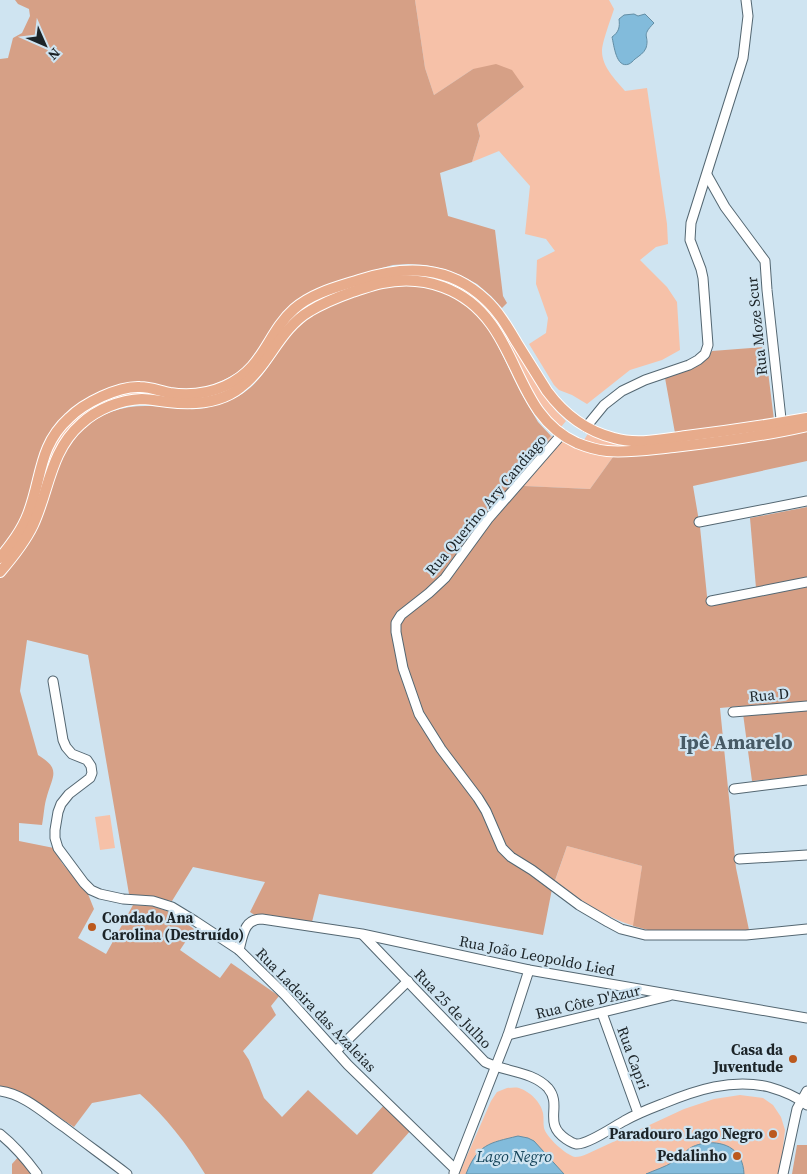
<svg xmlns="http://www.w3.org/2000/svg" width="807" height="1174" font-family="'Source Serif 4',serif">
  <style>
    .green { fill: #f6c1a8 }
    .forest { fill: #d6a086 }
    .water { fill: #82bbdb; stroke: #638ea5 }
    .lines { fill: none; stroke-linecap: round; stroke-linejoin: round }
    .minor-casing { stroke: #546772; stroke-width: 11 }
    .major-casing { stroke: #fff; stroke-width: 12 }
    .minor { stroke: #fff; stroke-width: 9 }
    .major { stroke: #e7ab8b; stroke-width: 10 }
    .poi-dot { fill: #bb591e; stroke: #cfe4f1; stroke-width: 2 }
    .labels { text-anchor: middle; stroke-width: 4.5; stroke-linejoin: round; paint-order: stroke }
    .street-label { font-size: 15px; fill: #1c2428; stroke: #cfe4f1 }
    .poi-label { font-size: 15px; font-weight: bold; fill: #1c2428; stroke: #cfe4f1; text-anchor: end }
    .water-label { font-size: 16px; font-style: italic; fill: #15445a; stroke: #cfe4f1 }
    .district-label { font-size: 20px; font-weight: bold; fill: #475a65; stroke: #cfe4f1 }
  </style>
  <rect width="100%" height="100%" fill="#cfe4f1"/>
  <g class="green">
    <path d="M415,0H609L614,9C611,19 602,42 602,51C602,67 615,79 625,91L647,88L667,224L668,244L656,247L640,260L667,287L677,302L680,350L662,360L630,370L587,404L572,395L559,390L554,385L529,344L546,333L548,318L536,284L537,260L555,251L546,239L525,234L530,186L499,151L472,162L480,136L477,124L524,87L473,69L434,95L425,68Z"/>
    <path d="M398,275C436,274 474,286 497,318C505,329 512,342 519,354C528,370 538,385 548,400L555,410L566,421L561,427C540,408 526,382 514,357C506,342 499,326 488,313C479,303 467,294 455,287C440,280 422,275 406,276C388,276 373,282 357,287C333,296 306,302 289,323C264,352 260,378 220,394C195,404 176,398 151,396C124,394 96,404 77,423C47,451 47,483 32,517C24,535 12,550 0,565V563C11,549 23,536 30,519C43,487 42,447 69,422C86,407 121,389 145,391C154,392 162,395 171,397C187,400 204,399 219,393C233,387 246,379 256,368C270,351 279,331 293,315C307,301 326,296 344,290C362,283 379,277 398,275Z"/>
    <polygon points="589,432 627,446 688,440 620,448 601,445 584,440"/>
    <polygon points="551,436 578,449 593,454 613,457 590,489 504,485"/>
    <polygon points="110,815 115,848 100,850 95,817"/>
    <path d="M567,846L642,866L634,926C604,917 580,900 555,881Z"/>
    <path d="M507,1088C511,1088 515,1087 519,1088C529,1091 541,1102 543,1113C544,1118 543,1123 544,1128C546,1137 566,1155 575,1157C579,1157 583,1156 587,1154L684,1109L714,1099L740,1095L763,1098L773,1105L781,1117L785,1130L780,1174H459L491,1101L497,1092Z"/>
  </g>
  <g class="forest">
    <path d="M15,0H415L425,68L434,95L473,69L496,64L512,70L524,87L477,124L480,136L472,162L440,173L448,216L495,230L503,296L507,303L502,308L491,296L477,284L460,275L444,269L425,265L408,264L393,265L382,268L317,289L297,300L289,307L248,363L238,372L226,379L213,385L191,390H182L144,383L63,417C37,443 39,474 27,506C21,523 11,535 0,549V59L8,58L13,38L22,33L30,16L29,9L18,4Z"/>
    <path d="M399,285L420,286L436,289L461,301L473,311L484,322L495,340L521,393L538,422L551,436L505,485L590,489L613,457L686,451L740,443L807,430V461L693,486L700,527L708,606L807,587V776L752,781L742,706L720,708L736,868L749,930L669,931L648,930L633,926L642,866L567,846L552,889L543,935L319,894L312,922L256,916L250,912L265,882L193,867L172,901L129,894L88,655L27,640L20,691L38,755C61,769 53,775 47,796C44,805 44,815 42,825L19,823V841L54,848L62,863L88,894L94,909L78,938L106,954L133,905L152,906L170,912L194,929L180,950L220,978L231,963L279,996L271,1006L276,1015L243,1051L249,1060L264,1098L282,1117L308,1090L357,1135L385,1104L411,1130L372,1174H205C187,1144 166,1117 140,1094L92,1103L74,1127L27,1096L0,1086V578L8,568L70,443C74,438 78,433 83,429C101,412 126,405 150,406C163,406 175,409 188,409C203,410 219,405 232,399C259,388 272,359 288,338C314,305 359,291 399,285Z"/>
    <path d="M765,347L774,420L675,433L665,378C682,372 702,368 712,351Z"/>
    <polygon points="807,507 807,577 756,588 750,518"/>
    <polygon points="797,1145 807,1145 807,1174 792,1174"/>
    <polygon points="20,1155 34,1174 12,1174 12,1164"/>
  </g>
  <g class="water">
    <path d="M634,14L638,16L645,14L654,23C640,37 650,35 646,48C644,53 639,56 635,59C633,61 631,63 629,64C616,69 614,45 612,37C619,32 620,27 619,19L624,15Z"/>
    <path d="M518,1136L528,1138L534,1141L564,1174H466C478,1144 489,1143 518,1136Z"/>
    <path d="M705,1143C726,1141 743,1150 744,1174H646C655,1170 665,1167 673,1162C688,1153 684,1147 705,1143Z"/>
  </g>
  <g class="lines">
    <defs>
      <g id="minor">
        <polyline points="707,175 725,207 765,261 767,290 782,428"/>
        <polyline points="586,427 604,405 622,391 645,380 689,365 698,360 705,354 708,345 703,278 701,269 690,240 691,223 743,58 748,16 746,0"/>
        <polyline points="562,434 488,519 445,578 429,593 401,615 396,623 396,632 403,668 419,714 441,749 478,798 486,811 502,848 511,857 532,870 579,905 608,922 621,929 645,935 746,935 807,929"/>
        <polyline points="699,522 807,501"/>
        <polyline points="711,601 807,582"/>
        <polyline points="53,681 63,740 66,747 72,754 87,760 91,766 92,773 90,778 69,794 61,804 58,812 55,830 55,838 58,848 84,883 91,890 100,894 123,899 153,901 172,907 195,921 239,950 285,995 348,1065 455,1169"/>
        <polyline points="733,712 807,706"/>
        <polyline points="734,789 807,780"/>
        <polyline points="739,859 807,855"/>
        <path d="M363,935L485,1062C505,1072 532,1071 548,1088C563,1106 542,1123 566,1139C569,1141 572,1143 576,1144C587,1145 613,1127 624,1121C636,1114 649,1109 662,1104C696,1090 732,1078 769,1087C783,1091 796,1096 807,1105"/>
        <path d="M239,950C243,935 244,919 262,919L362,934L529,970L807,1018"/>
        <polyline points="602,1013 638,1113"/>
        <polyline points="508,1035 669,996"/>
        <polyline points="336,1051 408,981"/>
        <path d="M0,1091C24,1094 45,1114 64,1127C85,1143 106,1158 127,1174"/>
        <path d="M0,1134C15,1146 26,1159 37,1174"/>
        <polyline points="454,1173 508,1035 529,970"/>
        <polyline points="783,1174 797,1109 807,1091"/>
      </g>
      <g id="major">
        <path d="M0,558C11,544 22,530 28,514C42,479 38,446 69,418C84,403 118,386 140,387C150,387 160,391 170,393C189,396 207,394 225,386C265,368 266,334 294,309C312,293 337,287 359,280C405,265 449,265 486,300C499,312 508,328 517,343C527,359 537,375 547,391C564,414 586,431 614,438C637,445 663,439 686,436C727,431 767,425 807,418"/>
        <path d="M0,572C12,558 25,542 33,525C49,491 50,451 81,424C97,409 120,400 142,399C150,399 159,401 168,402C193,405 220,404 241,387C269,366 279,329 310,311C323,303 338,297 352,292C362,289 372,285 382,283C424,274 466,289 491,324C521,365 526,420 577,443C587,447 597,450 607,451C629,453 652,449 674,447C719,442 763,436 807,426"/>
      </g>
    </defs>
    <use href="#minor" class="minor-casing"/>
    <use href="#major" class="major-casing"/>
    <use href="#minor" class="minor"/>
    <use href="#major" class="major"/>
  </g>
  <g class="poi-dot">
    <circle cx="92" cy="927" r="5"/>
    <circle cx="793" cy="1059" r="5"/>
    <circle cx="773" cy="1134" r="5"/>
    <circle cx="737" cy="1156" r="5"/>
  </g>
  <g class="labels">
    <g class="street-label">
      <text transform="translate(757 326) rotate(-96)" y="5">Rua Moze Scur</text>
      <text transform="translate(486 505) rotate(-50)" y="5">Rua Querino Ary Candiago</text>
      <text transform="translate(769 695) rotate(-5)" y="5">Rua D</text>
      <text transform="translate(537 956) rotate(11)" y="5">Rua João Leopoldo Lied</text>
      <text transform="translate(588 1002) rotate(-13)" y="5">Rua Côte D'Azur</text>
      <text transform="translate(453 1009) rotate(46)" y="5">Rua 25 de Julho</text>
      <text transform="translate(316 1010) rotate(46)" y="5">Rua Ladeira das Azaleias</text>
      <text transform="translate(633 1058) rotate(70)" y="5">Rua Capri</text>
    </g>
    <g class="poi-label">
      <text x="102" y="923" text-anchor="start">Condado Ana<tspan x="102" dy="17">Carolina (Destruído)</tspan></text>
      <text x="783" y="1055">Casa da<tspan x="783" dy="17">Juventude</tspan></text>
      <text x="763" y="1139">Paradouro Lago Negro</text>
      <text x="727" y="1161">Pedalinho</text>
    </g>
    <g class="water-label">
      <text x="514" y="1162">Lago Negro</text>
    </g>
    <g class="district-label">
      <text x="736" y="749">Ipê Amarelo</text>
    </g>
  </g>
  <g transform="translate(45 45) rotate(135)" stroke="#cfe4f1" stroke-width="4" paint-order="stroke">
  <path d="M0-4L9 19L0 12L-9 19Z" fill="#1c2428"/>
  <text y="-8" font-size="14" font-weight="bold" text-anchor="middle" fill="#1c2428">N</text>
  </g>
</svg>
